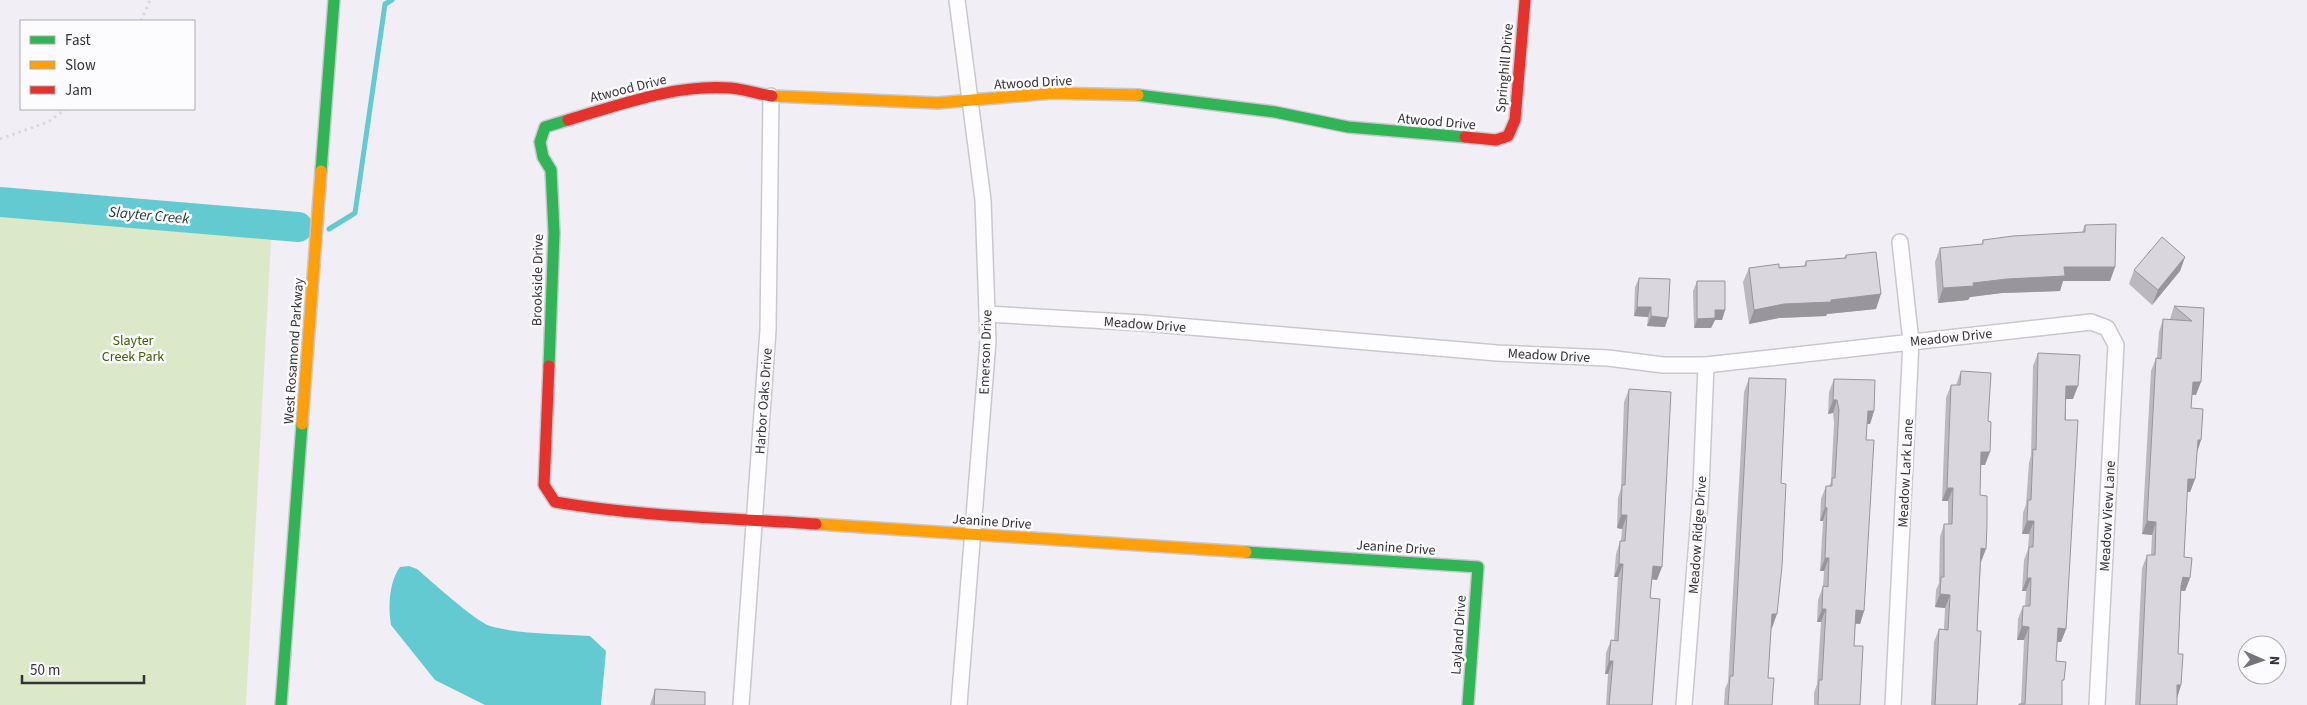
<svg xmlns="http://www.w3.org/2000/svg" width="2307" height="705" font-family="'Source Sans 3',sans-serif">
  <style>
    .green { fill: #dbe9c8 }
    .water { fill: #64cad1 }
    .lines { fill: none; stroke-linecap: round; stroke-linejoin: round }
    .stream { stroke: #64cad1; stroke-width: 5 }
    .river { stroke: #64cad1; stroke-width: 30 }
    .street-casing { stroke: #cac8ce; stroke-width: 18 }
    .fast-casing { stroke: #cac8ce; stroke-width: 14 }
    .slow-casing { stroke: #cac8ce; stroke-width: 14 }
    .jam-casing { stroke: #cac8ce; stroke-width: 14 }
    .path { stroke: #dad9dc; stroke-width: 3; stroke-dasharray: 2.5 4; stroke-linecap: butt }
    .street { stroke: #fdfcfe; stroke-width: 15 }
    .fast { stroke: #30b455; stroke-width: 11 }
    .slow { stroke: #ff9f0a; stroke-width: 11 }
    .jam { stroke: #e5322d; stroke-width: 11 }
    .wall { fill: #bbb9be }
    .shaded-wall { fill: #98969b }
    .building { fill: #d9d7dd; stroke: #98969b }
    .labels { text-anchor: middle; stroke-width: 5; stroke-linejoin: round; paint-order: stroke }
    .street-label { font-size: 14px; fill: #343237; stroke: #fcfbfe }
    .park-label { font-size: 14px; fill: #436000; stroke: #fcfbfe }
    .water-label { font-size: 15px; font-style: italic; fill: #1f3637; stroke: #fcfbfe }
  </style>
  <rect width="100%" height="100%" fill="#f2eef6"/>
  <polygon class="green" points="0,208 272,222 246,705 0,705"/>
  <path class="water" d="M409,566L417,569C431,581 475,621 490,626C517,634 561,634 590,636L606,651L601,705H485L435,680L391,625C388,607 389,582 400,567Z"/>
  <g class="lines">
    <polyline class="stream" points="329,229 355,213 385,4 392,0"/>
    <polyline class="river" points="0,202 298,227"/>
    <defs>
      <g id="street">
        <polyline points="957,0 983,200 988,341 959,705"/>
        <polyline points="987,314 1143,323 1497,353 1608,358 1663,365 1706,365 2091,322 2107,328 2116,345 2097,705"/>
        <polyline points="741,705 768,330 771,96"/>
        <polyline points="1684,705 1701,489 1706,365"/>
        <polyline points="1893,705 1911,342 1900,242"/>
      </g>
      <g id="fast">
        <polyline points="1138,95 1275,112 1348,127 1465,137"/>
        <polyline points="321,171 334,0"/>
        <polyline points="549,366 554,233 551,170 543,157 540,142 545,127 568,120"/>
        <polyline points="1246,552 1478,567 1468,705"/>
        <polyline points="281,705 302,424"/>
      </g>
      <g id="slow">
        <polyline points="772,96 938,103 1052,93 1138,95"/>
        <polyline points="302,424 321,171"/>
        <polyline points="816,524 1246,552"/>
      </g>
      <g id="jam">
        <path d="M568,120C619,105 675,84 730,88C744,89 758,94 772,96"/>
        <polyline points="1465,137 1496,140 1508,136 1515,120 1525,0"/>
        <path d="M549,366L544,485L555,502C641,517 729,518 816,524"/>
      </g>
    </defs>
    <use href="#street" class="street-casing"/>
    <use href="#fast" class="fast-casing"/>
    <use href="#slow" class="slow-casing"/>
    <use href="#jam" class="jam-casing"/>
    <g class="path">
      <polyline points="141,21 150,0"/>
      <polyline points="0,139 48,122 66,109"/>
    </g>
    <use href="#street" class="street"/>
    <use href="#fast" class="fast"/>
    <use href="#slow" class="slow"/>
    <use href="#jam" class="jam"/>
  </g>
  <g class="wall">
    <polygon points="2085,225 2115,267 2110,281 2063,281 2060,291 2002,293 1970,297 1968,300 1938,303 1935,262 1940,248 1981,245 1983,240 2082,232"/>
    <polygon points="1846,255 1876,309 1827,314 1826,316 1779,318 1749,324 1743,282 1749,268 1804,266 1806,261 1844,258"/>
    <polygon points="2185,257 2180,271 2152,305 2129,284 2134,270"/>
    <polygon points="1639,278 1665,327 1647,326 1648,317 1634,316 1635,287"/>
    <polygon points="1697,281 1725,310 1722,320 1715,320 1711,328 1694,328 1693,291"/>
    <polygon points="2174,306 2204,308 2196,395 2192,395 2191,408 2197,453 2195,479 2190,492 2187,492 2184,557 2190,578 2185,591 2181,591 2178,654 2181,685 2177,698 2177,705 2135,705 2142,568 2147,555 2151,555 2152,535 2142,534 2151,371 2156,358 2157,358 2159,332 2163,319 2170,319"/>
    <polygon points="2038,353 2073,399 2066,399 2066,629 2061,642 2057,642 2056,661 2062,686 2062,705 2019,705 2019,704 2021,704 2024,640 2017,640 2018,619 2023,606 2025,606 2026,591 2022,591 2024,560 2028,549 2029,534 2022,534 2023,513 2026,504 2029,463 2031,455 2033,366"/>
    <polygon points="1961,371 1985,465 1981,465 1980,495 1981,562 1977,631 1977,705 1931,705 1934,642 1939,629 1944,629 1945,608 1935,607 1936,590 1939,583 1940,537 1944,524 1948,524 1948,501 1942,501 1946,398 1951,385 1956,385"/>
    <polygon points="1749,378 1772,628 1771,628 1768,678 1772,705 1724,705 1725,689 1728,682 1744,392"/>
    <polygon points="1834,379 1874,411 1870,424 1867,424 1866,440 1864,611 1860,624 1855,624 1854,646 1860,705 1814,705 1814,693 1817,684 1821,622 1817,622 1818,600 1823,586 1824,571 1820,571 1823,521 1820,521 1821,499 1826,486 1829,486 1831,482 1834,423 1833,413 1828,414 1829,392"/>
    <polygon points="1629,389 1657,580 1652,579 1650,598 1652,705 1606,705 1608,674 1605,674 1606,653 1611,640 1614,640 1618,577 1614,577 1616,554 1620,541 1621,541 1622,529 1617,528 1618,498 1621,488 1624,402"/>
    <polygon points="655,689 705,705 650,705"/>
  </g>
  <g class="shaded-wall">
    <polygon points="2185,257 2180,271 2152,305 2158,290"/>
    <polygon points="2064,267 2115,267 2110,281 2063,281 2060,291 2002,293 1970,297 1968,300 1938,303 1943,288"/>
    <polygon points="1881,294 1876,309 1827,314 1826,316 1779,318 1749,324 1754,310 1784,304"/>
    <polygon points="1637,307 1651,307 1648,317 1634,316"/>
    <polygon points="1715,310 1725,310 1722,320 1715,320 1711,328 1694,328 1697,319"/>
    <polygon points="1651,316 1668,318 1665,327 1647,326"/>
    <polygon points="2193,382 2201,382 2196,395 2188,394"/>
    <polygon points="2066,386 2078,386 2073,399 2061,399"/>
    <polygon points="1833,400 1837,400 1833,413 1828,414"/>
    <polygon points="1868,411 1874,411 1870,424 1863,424"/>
    <polygon points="2198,440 2201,440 2197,453"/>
    <polygon points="1981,452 1990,452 1985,465 1977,465"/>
    <polygon points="2188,479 2195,479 2190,492 2183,492"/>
    <polygon points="1947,488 1953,488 1948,501 1942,501"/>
    <polygon points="1825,507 1827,508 1823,521 1820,521"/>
    <polygon points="1621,515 1627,515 1622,529 1617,528"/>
    <polygon points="2027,521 2034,521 2029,534 2022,534"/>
    <polygon points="2147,521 2156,522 2152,535 2142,534"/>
    <polygon points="1981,548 1986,549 1981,562 1976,562"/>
    <polygon points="1825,558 1829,558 1824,571 1820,571"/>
    <polygon points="1619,564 1623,564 1618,577 1614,577"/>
    <polygon points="1653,566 1662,567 1657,580 1648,579"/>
    <polygon points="2183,577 2190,578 2185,591 2178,590"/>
    <polygon points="2027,578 2031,578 2026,591 2022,591"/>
    <polygon points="1940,594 1950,595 1945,608 1935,607"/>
    <polygon points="1822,609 1826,609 1821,622 1817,622"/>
    <polygon points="1856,610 1864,611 1860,624 1851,623"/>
    <polygon points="1772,614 1777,614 1772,628 1767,627"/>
    <polygon points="2022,626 2029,627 2024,640 2017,640"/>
    <polygon points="2058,628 2066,629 2061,642 2054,642"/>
    <polygon points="1609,661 1613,661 1608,674 1605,674"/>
    <polygon points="2177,685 2181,685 2177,698"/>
  </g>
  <g class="building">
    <polygon points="2116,224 2115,267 2064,267 2065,276 2007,279 1973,283 1974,286 1943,288 1940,248 1983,244 1983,240 2013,236 2085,232 2085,225"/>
    <polygon points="2162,237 2185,257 2158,290 2134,270"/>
    <polygon points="1876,252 1881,294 1831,300 1831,302 1784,304 1754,310 1749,268 1779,264 1779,268 1806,266 1806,261 1846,258 1846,255"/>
    <polygon points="1639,278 1670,279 1668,318 1651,316 1651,307 1637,307"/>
    <polygon points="1697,281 1725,281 1725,310 1715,310 1715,318 1697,319"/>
    <polygon points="2174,306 2204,308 2201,382 2193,382 2191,408 2203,409 2201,440 2198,440 2195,479 2188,479 2184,557 2192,558 2190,578 2183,577 2181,586 2178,654 2183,654 2181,685 2177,685 2177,705 2140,705 2147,555 2155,555 2156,522 2147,521 2156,358 2161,359 2163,319 2192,321"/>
    <polygon points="2038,353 2080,355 2078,386 2066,386 2065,420 2078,420 2066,629 2058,628 2056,661 2066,662 2064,680 2062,680 2062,705 2019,705 2019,704 2025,704 2029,627 2022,626 2023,606 2030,606 2031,578 2027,578 2029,547 2033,547 2034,521 2027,521 2028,500 2031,500 2033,449 2036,450"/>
    <polygon points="1961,371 1991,373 1988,421 1991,422 1990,452 1981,452 1980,495 1987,496 1987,525 1986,549 1981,548 1977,631 1981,631 1977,705 1935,705 1939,629 1948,630 1950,595 1940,594 1941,577 1944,577 1944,524 1952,524 1953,488 1947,488 1951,385 1960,385"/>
    <polygon points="1749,378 1786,379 1781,483 1786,484 1782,566 1777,614 1772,614 1768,678 1774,678 1772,705 1728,705 1730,676 1733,676"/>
    <polygon points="1834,379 1875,380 1874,411 1868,411 1866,440 1874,440 1864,611 1856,610 1854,646 1863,646 1860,705 1818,705 1819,680 1822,680 1826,609 1822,609 1823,586 1828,587 1829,558 1825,558 1827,508 1825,507 1826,486 1832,486 1832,478 1835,478 1839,410 1837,400 1833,400"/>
    <polygon points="1629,389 1671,392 1662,567 1653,566 1650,598 1660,599 1652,705 1609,705 1613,661 1609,661 1611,640 1618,641 1623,564 1619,564 1620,541 1625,541 1627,515 1621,515 1622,485 1625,485"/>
    <polygon points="655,689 705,692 705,705 654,705"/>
  </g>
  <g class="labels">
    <g class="street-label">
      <text transform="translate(1504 68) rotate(-85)" y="5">Springhill Drive</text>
      <text transform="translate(1033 82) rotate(-3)" y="5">Atwood Drive</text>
      <text transform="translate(628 88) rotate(-14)" y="5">Atwood Drive</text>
      <text transform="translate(1437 121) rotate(5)" y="5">Atwood Drive</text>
      <text transform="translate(537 280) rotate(-89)" y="5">Brookside Drive</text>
      <text transform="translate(1145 324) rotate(4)" y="5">Meadow Drive</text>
      <text transform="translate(1951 337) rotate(-6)" y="5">Meadow Drive</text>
      <text transform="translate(293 351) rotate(-86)" y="5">West Rosamond Parkway</text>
      <text transform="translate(985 352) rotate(-88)" y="5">Emerson Drive</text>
      <text transform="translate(1549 355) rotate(3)" y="5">Meadow Drive</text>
      <text transform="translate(763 401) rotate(-86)" y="5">Harbor Oaks Drive</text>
      <text transform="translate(1905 473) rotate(-87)" y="5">Meadow Lark Lane</text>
      <text transform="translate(2107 516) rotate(-87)" y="5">Meadow View Lane</text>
      <text transform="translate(992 521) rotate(4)" y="5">Jeanine Drive</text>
      <text transform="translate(1697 535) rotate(-86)" y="5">Meadow Ridge Drive</text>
      <text transform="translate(1396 547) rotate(4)" y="5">Jeanine Drive</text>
      <text transform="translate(1458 635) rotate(-86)" y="5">Layland Drive</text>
    </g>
    <g class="park-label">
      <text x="133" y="345">Slayter<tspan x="133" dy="16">Creek Park</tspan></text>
    </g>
    <g class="water-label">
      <text transform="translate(149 215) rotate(5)" y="5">Slayter Creek</text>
    </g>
  </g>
  <rect x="20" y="20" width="175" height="90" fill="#fcfbfe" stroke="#acabae"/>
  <rect x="30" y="36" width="25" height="8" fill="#30b455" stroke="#acabae"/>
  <text x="65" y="45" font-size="15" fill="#343237">Fast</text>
  <rect x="30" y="61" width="25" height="8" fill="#ff9f0a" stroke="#acabae"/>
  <text x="65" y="70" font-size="15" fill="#343237">Slow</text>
  <rect x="30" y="86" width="25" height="8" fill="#e5322d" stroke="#acabae"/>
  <text x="65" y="95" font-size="15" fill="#343237">Jam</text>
  <g transform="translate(2262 660) rotate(92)"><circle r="24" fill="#fcfbfe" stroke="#acabae"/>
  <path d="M0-4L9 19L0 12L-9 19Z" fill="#76747a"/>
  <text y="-8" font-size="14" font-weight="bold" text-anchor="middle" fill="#343237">N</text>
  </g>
  <path d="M22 675v8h122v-8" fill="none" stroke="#343237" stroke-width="2.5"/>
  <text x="30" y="675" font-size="15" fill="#343237" stroke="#fcfbfe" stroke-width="4" paint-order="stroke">50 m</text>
</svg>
